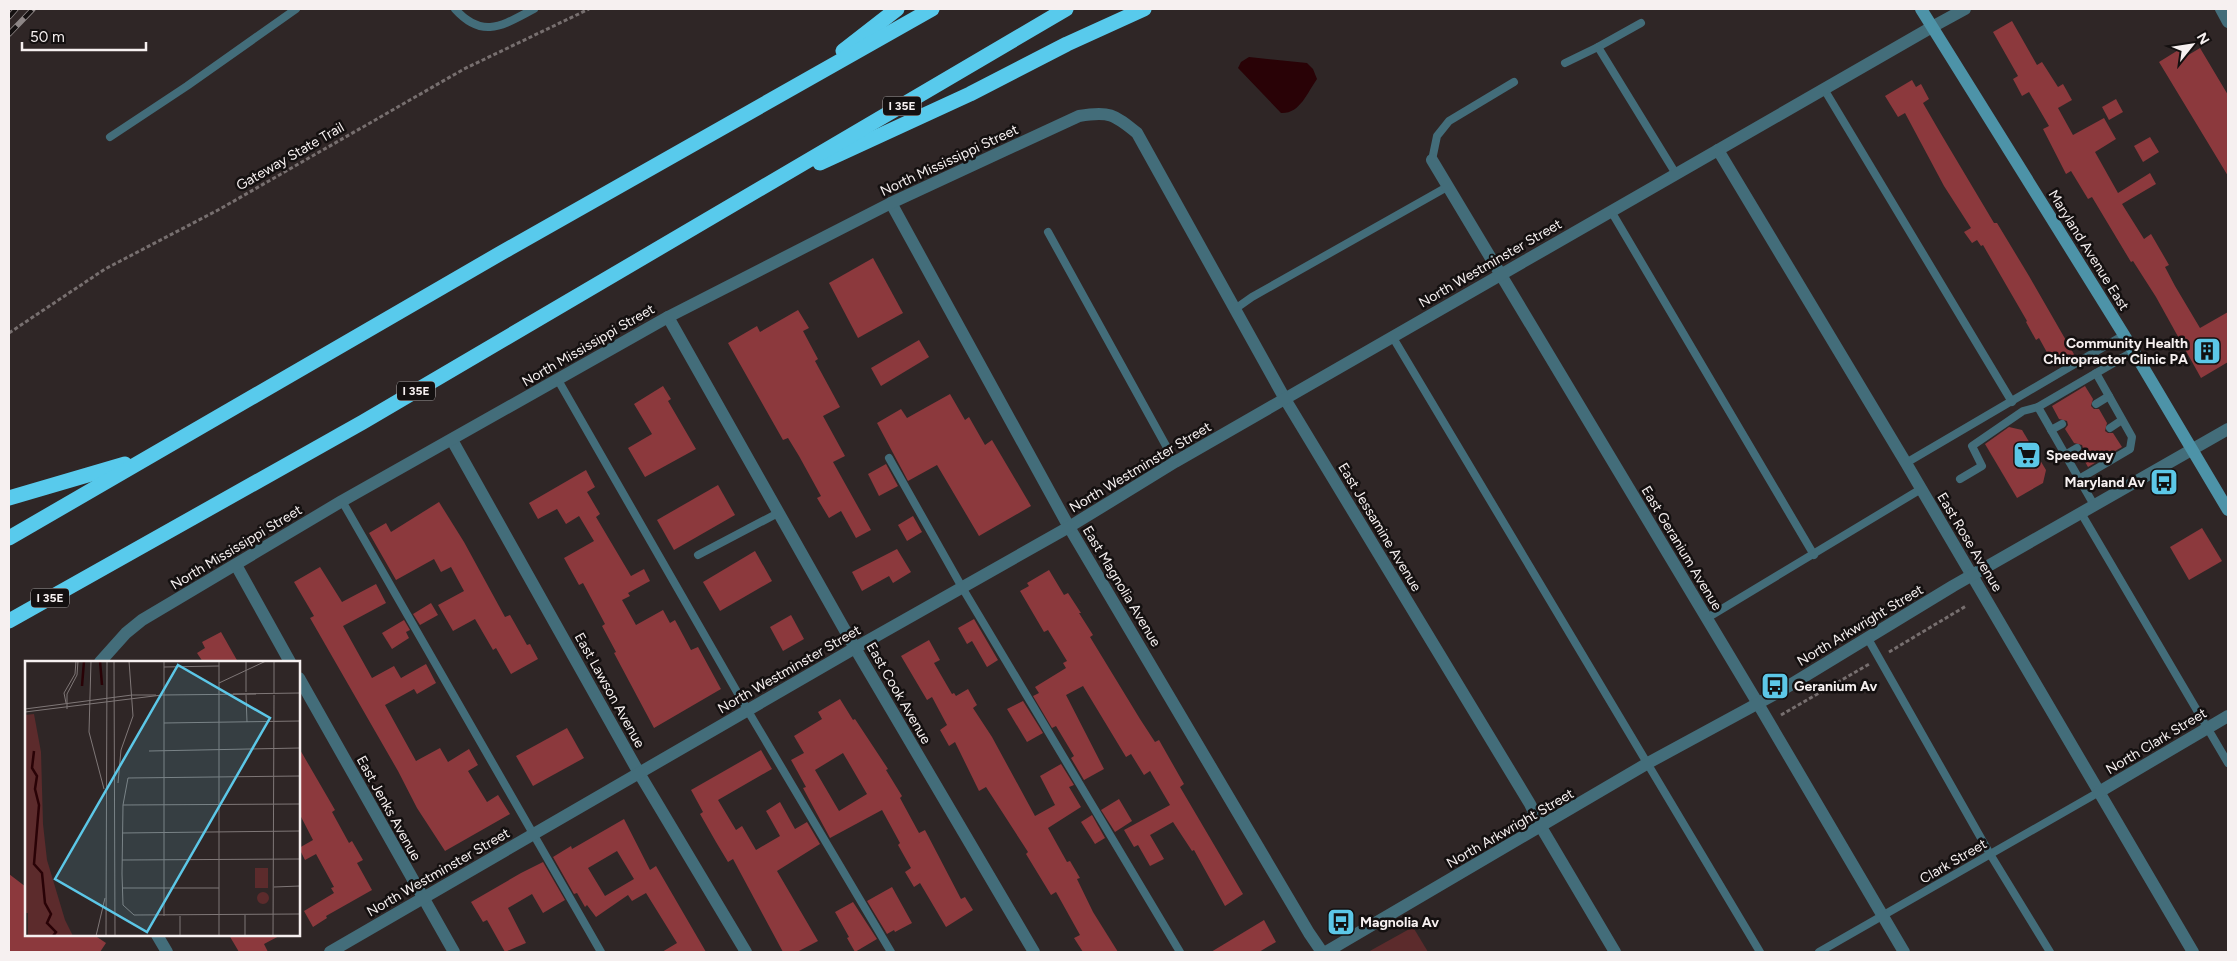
<svg xmlns="http://www.w3.org/2000/svg" width="2237" height="961" font-family="Figtree,sans-serif">
  <style>
    .green { fill: #5c2b2c }
    .water { fill: #290206 }
    .building { fill: #8c393d; fill-rule: evenodd }
    .lines { fill: none; stroke-linecap: round; stroke-linejoin: round }
    .path { stroke: #776f6f; stroke-width: 3; stroke-dasharray: 4 2.5; stroke-linecap: butt }
    .service { stroke: #436d7a; stroke-width: 8 }
    .minor { stroke: #436d7a; stroke-width: 12 }
    .tertiary { stroke: #436d7a; stroke-width: 12 }
    .secondary { stroke: #4d93a8; stroke-width: 12 }
    .motorway { stroke: #58caec; stroke-width: 15 }
    .rail-casing { stroke: #8d8686; stroke-width: 5.5 }
    .rail { stroke: #141010; stroke-width: 4; stroke-dasharray: 11; stroke-linecap: butt }
    .labels { text-anchor: middle; stroke-width: 5; stroke-linejoin: round; paint-order: stroke }
    .shield { fill: #141010; stroke: #b2adad; stroke-width: 1 }
    .shield-label { font-size: 12px; font-weight: bold; fill: #f6f0f0 }
    .street-label { font-size: 14px; fill: #f6f0f0; stroke: #141010 }
    .poi-label { font-size: 14px; font-weight: bold; fill: #f6f0f0; stroke: #141010; text-anchor: start }
    .inset-river { fill: none; stroke: #290206; stroke-width: 2.5 }
    .inset-road { fill: none; stroke: #7f7777; stroke-width: 1 }
    .view { fill: #5cc7e7; fill-opacity: 0.15; stroke: #5cc7e7; stroke-width: 2.5 }
    .inset-edge { fill: none; stroke: #f6f0f0; stroke-width: 2.5 }
  </style>
  <rect width="100%" height="100%" fill="#2f2626"/>
  <polygon class="green" points="1413,927 1428,952 1368,952"/>
  <path class="water" d="M1249,57L1307,63L1313,69L1317,79C1307,93 1300,114 1281,113L1238,68L1241,62Z"/>
  <g class="building">
    <polygon points="2012,21 2037,65 2042,62 2058,87 2063,84 2072,100 2058,108 2073,135 2104,118 2116,139 2095,152 2118,193 2150,173 2156,184 2122,204 2144,239 2151,234 2169,265 2165,267 2175,286 2200,328 2228,312 2228,362 2201,378 2156,297 2133,261 2131,262 2092,197 2088,199 2071,171 2066,174 2043,129 2049,126 2029,92 2022,96 2013,79 2018,76 1993,32"/>
    <polygon points="2200,48 2228,95 2228,176 2159,62 2180,49 2185,57"/>
    <polygon points="1912,80 1916,87 1921,84 1929,99 1923,103 1941,134 1994,223 1997,223 2029,276 2075,356 2055,367 2039,338 2036,340 2026,322 2027,321 1983,245 1981,246 1977,240 1972,243 1964,232 1971,228 1944,186 1905,113 1898,117 1885,96"/>
    <polygon points="2116,99 2123,112 2109,120 2102,107"/>
    <polygon points="2150,137 2159,152 2143,162 2134,146"/>
    <polygon points="873,258 903,313 858,338 829,283"/>
    <polygon points="798,310 809,328 803,331 818,359 815,361 840,407 823,416 845,456 833,462 871,530 856,538 841,511 829,518 817,498 821,496 799,456 788,438 783,440 728,343 757,326 760,332"/>
    <polygon points="919,340 929,357 881,386 871,368"/>
    <polygon points="663,386 671,399 668,401 696,449 645,477 628,448 652,434 634,404"/>
    <polygon points="2085,386 2093,399 2091,406 2094,409 2099,409 2107,423 2105,431 2108,433 2113,433 2122,447 2088,467 2080,453 2083,448 2082,445 2074,443 2065,429 2068,425 2067,421 2059,419 2052,406"/>
    <polygon points="950,394 965,420 969,417 985,445 992,440 1031,506 979,536 937,465 908,481 877,423 901,409 907,418"/>
    <polygon points="2009,427 2022,430 2046,470 2043,483 2017,498 1985,444"/>
    <polygon points="886,464 898,486 879,496 868,474"/>
    <polygon points="586,470 595,487 587,492 600,514 596,517 631,576 644,569 650,581 628,593 630,596 622,600 636,625 663,610 670,623 675,620 691,650 698,647 721,689 654,728 614,653 616,652 602,626 605,624 583,583 579,585 564,558 594,541 579,516 566,524 557,509 538,519 529,503"/>
    <polygon points="718,485 735,515 674,550 657,520"/>
    <polygon points="439,502 464,542 505,617 510,615 527,645 530,644 538,659 511,674 496,648 493,650 475,619 453,631 438,605 464,591 451,567 441,572 434,559 396,580 369,533 386,523 391,532"/>
    <polygon points="913,516 922,532 907,541 898,525"/>
    <polygon points="2202,528 2222,561 2189,580 2170,547"/>
    <polygon points="897,549 911,572 893,583 889,576 862,591 852,572"/>
    <polygon points="755,551 772,581 720,611 703,582"/>
    <polygon points="320,567 342,602 376,584 386,603 343,626 372,678 394,666 401,678 426,664 436,683 417,694 414,689 385,705 416,761 440,748 448,762 469,749 478,765 468,771 487,802 498,795 510,814 445,851 417,808 398,771 310,618 314,616 294,582"/>
    <polygon points="1049,570 1064,595 1068,593 1081,613 1079,613 1093,635 1090,637 1140,719 1155,742 1159,740 1184,784 1180,787 1243,894 1225,906 1194,850 1192,851 1173,822 1150,835 1164,859 1150,866 1138,845 1134,847 1124,830 1170,805 1150,771 1144,775 1131,754 1126,757 1083,686 1066,695 1104,769 1084,780 1071,758 1074,756 1056,726 1052,728 1033,696 1039,693 1035,687 1066,668 1063,663 1067,661 1048,630 1044,632 1020,591 1029,586 1027,583"/>
    <polygon points="431,603 438,615 420,625 413,614"/>
    <polygon points="791,615 804,639 783,651 770,627"/>
    <polygon points="974,619 998,660 987,667 972,641 967,644 958,628"/>
    <polygon points="404,620 410,630 406,632 409,638 392,649 382,633"/>
    <polygon points="221,632 238,662 203,662 197,653 205,648 202,642"/>
    <polygon points="929,640 940,660 934,663 952,694 954,693 956,696 968,689 977,705 973,708 992,737 1035,816 1055,805 1040,776 1061,764 1074,785 1069,787 1081,807 1048,828 1067,862 1070,861 1080,878 1077,879 1093,912 1118,952 1083,952 1074,938 1080,935 1056,892 1051,895 1026,854 1028,852 986,787 979,791 955,742 949,746 940,730 947,725 932,697 927,700 901,656"/>
    <path d="M840,699L853,720L855,719L888,769L886,770L902,796L900,798L919,833L925,830L961,899L965,897L973,910L946,927L920,883L914,887L905,872L911,868L898,845L900,843L882,810L830,838L803,788L806,787L791,760L804,753L794,736L822,719L818,712ZM843,753L867,794L839,811L815,770Z"/>
    <polygon points="1023,701 1043,733 1027,742 1007,709"/>
    <polygon points="567,728 584,758 533,786 516,756"/>
    <polygon points="299,748 335,810 332,812 349,843 352,841 363,860 357,863 372,890 326,916 327,918 313,927 304,911 334,893 331,888 334,887 316,854 305,860 299,848 313,840 299,813"/>
    <polygon points="761,750 772,769 718,800 736,830 742,826 756,850 780,836 766,811 780,802 795,829 807,822 820,844 777,871 818,941 797,952 783,952 733,859 728,862 716,842 700,814 703,812 691,790"/>
    <polygon points="1119,799 1132,821 1115,832 1101,810"/>
    <polygon points="1092,815 1105,838 1095,844 1081,822"/>
    <path d="M624,819L650,870L656,866L706,952H662L677,943L646,893L632,901L628,895L596,917L587,905L585,907L577,893L574,894L553,857L571,846L572,849ZM617,851L634,879L605,896L588,868Z"/>
    <polygon points="543,862 565,900 543,913 532,894 508,908 526,943 505,952 487,920 483,922 471,902 521,873"/>
    <polygon points="9,874 26,887 26,935 94,935 106,943 100,952 9,952"/>
    <polygon points="892,887 912,923 895,932 894,930 887,934 867,901"/>
    <polygon points="853,902 877,939 855,952 847,938 849,937 835,912"/>
    <polygon points="1264,920 1276,942 1259,952 1211,952"/>
    <polygon points="229,935 281,935 264,944 268,952 239,952"/>
  </g>
  <g class="lines">
    <g class="path">
      <polyline points="9,333 105,269 220,209 464,69 589,9"/>
      <polyline points="1889,652 1966,606"/>
      <polyline points="1781,715 1871,663"/>
    </g>
    <g class="service">
      <path d="M455,9C483,40 503,25 534,9"/>
      <polyline points="1641,23 1598,47 1676,174"/>
      <polyline points="1565,63 1598,47"/>
      <polyline points="1824,89 2012,402"/>
      <polyline points="110,137 187,86 296,9"/>
      <polyline points="1432,160 1437,136 1449,121 1514,82"/>
      <polyline points="1611,211 1814,555"/>
      <polyline points="1048,232 1175,462"/>
      <polyline points="1235,309 1252,297 1447,187"/>
      <polyline points="1392,336 1760,952"/>
      <polyline points="558,380 748,711 891,952"/>
      <polyline points="2096,404 2109,396"/>
      <polyline points="2110,428 2122,420"/>
      <polyline points="2051,430 2062,424"/>
      <polyline points="2065,455 2077,448"/>
      <polyline points="889,458 963,589 1180,952"/>
      <polyline points="1906,463 2124,335"/>
      <polyline points="1960,479 1982,466 1972,446 2023,411 2038,407"/>
      <polyline points="2079,479 2130,449 2132,437 2096,373"/>
      <polyline points="342,501 601,952"/>
      <polyline points="2094,505 2038,407 2134,351"/>
      <polyline points="2081,513 2228,763"/>
      <polyline points="698,555 778,513"/>
      <polyline points="1707,618 1921,489"/>
      <polyline points="1867,637 1990,854 2050,952"/>
      <polyline points="1819,952 2099,792"/>
    </g>
    <g class="minor">
      <polyline points="2221,9 2228,22"/>
      <polyline points="1718,150 1906,463 2193,952"/>
      <polyline points="1432,160 1757,702 1904,952"/>
      <polyline points="891,203 1069,527 1309,933 1322,952"/>
      <polyline points="668,317 855,648 1034,952"/>
      <polyline points="452,440 639,773 746,952"/>
      <polyline points="236,565 290,662"/>
      <path d="M100,662L126,633L142,620L342,501L668,317L891,203L1079,116C1109,111 1114,114 1137,133L1285,399L1530,804L1541,827L1615,952"/>
      <polyline points="299,678 454,952"/>
      <polyline points="2099,792 2228,716"/>
      <polyline points="157,935 167,952"/>
      <polyline points="330,952 855,648 1069,527 1175,462 1932,27"/>
    </g>
    <g class="tertiary">
      <polyline points="1932,27 1965,9"/>
      <polyline points="1326,952 1648,763 1777,693 1953,586 2228,429"/>
    </g>
    <polyline class="secondary" points="1921,9 2124,335 2228,510"/>
    <g class="motorway">
      <polyline points="843,51 897,9"/>
      <polyline points="820,163 970,94 1067,44 1144,9"/>
      <polyline points="9,498 125,464"/>
      <polyline points="9,538 501,253 932,9"/>
      <polyline points="9,621 363,422 1066,9"/>
    </g>
    <defs>
      <g id="rail">
        <polyline points="9,17 16,9"/>
        <polyline points="9,34 33,9"/>
      </g>
    </defs>
    <use href="#rail" class="rail-casing"/>
    <use href="#rail" class="rail"/>
  </g>
  <defs>
    <symbol id="building-square" viewBox="-11 -11 22 22"><rect x="-9" y="-9" width="18" height="18" rx="4" fill="#5cc7e7" stroke="#141010"/><path d="M-4-6H4V6H1V3H-1V6H-4ZM-2.5-4.3h1.7v1.8h-1.7ZM.8-4.3h1.7v1.8H.8ZM-2.5-1h1.7V.8h-1.7ZM.8-1h1.7V.8H.8Z" fill="#111"/></symbol>
    <symbol id="supermarket-square" viewBox="-11 -11 22 22"><rect x="-9" y="-9" width="18" height="18" rx="4" fill="#5cc7e7" stroke="#141010"/><path d="M-6-5.5h2.5l.6 2H6L4.5 2H-2.5L-4.4-4H-6ZM-1.5 3.2a1.3 1.3 0 1 0 .1 0ZM3 3.2a1.3 1.3 0 1 0 .1 0Z" fill="#111"/></symbol>
    <symbol id="bus-square" viewBox="-11 -11 22 22"><rect x="-9" y="-9" width="18" height="18" rx="4" fill="#5cc7e7" stroke="#141010"/><path d="M-5-6H5V4H4V6H2V4H-2V6H-4V4H-5ZM-3.5-4V0h7V-4ZM-3.5 1.2v1.5H-2V1.2ZM2 1.2v1.5H3.5V1.2Z" fill="#111"/></symbol>
  </defs>
  <g fill-rule="evenodd">
    <use href="#building-square" x="2191" y="335" width="32" height="32"/>
    <use href="#supermarket-square" x="2011" y="439" width="32" height="32"/>
    <use href="#bus-square" x="2148" y="466" width="32" height="32"/>
    <use href="#bus-square" x="1759" y="670" width="32" height="32"/>
    <use href="#bus-square" x="1325" y="906" width="32" height="32"/>
  </g>
  <g class="labels">
    <g class="shield">
      <rect x="883" y="96.5" width="38" height="19" rx="4"/>
      <rect x="397" y="381.5" width="38" height="19" rx="4"/>
      <rect x="31" y="588.5" width="38" height="19" rx="4"/>
    </g>
    <g class="shield-label">
      <text x="902" y="110">I 35E</text>
      <text x="416" y="395">I 35E</text>
      <text x="50" y="602">I 35E</text>
    </g>
    <g class="street-label">
      <text transform="translate(290 156) rotate(-30)" y="5">Gateway State Trail</text>
      <text transform="translate(949 160) rotate(-25)" y="5">North Mississippi Street</text>
      <text transform="translate(2089 250) rotate(58)" y="5">Maryland Avenue East</text>
      <text transform="translate(1490 263) rotate(-30)" y="5">North Westminster Street</text>
      <text transform="translate(588 345) rotate(-30)" y="5">North Mississippi Street</text>
      <text transform="translate(1140 467) rotate(-31)" y="5">North Westminster Street</text>
      <text transform="translate(1380 527) rotate(59)" y="5">East Jessamine Avenue</text>
      <text transform="translate(1970 542) rotate(59)" y="5">East Rose Avenue</text>
      <text transform="translate(236 547) rotate(-31)" y="5">North Mississippi Street</text>
      <text transform="translate(1682 548) rotate(59)" y="5">East Geranium Avenue</text>
      <text transform="translate(1122 586) rotate(59)" y="5">East Magnolia Avenue</text>
      <text transform="translate(1860 625) rotate(-31)" y="5">North Arkwright Street</text>
      <text transform="translate(789 669) rotate(-30)" y="5">North Westminster Street</text>
      <text transform="translate(610 690) rotate(61)" y="5">East Lawson Avenue</text>
      <text transform="translate(899 693) rotate(60)" y="5">East Cook Avenue</text>
      <text transform="translate(2156 741) rotate(-31)" y="5">North Clark Street</text>
      <text transform="translate(389 808) rotate(61)" y="5">East Jenks Avenue</text>
      <text transform="translate(1510 828) rotate(-30)" y="5">North Arkwright Street</text>
      <text transform="translate(1953 861) rotate(-30)" y="5">Clark Street</text>
      <text transform="translate(438 872) rotate(-30)" y="5">North Westminster Street</text>
    </g>
    <g class="poi-label">
      <text x="2188" y="348" text-anchor="end">Community Health<tspan x="2188" dy="16">Chiropractor Clinic PA</tspan></text>
      <text x="2046" y="460">Speedway</text>
      <text x="2145" y="487" text-anchor="end">Maryland Av</text>
      <text x="1794" y="691">Geranium Av</text>
      <text x="1360" y="927">Magnolia Av</text>
    </g>
  </g>
  <g transform="translate(25 661)">
    <rect width="275" height="275" fill="#2f2626"/>
    <path d="M9,53L16,91L18,163L22,199L40,259L48,275H3V252H0V54ZM230,207H243V227H230ZM232 237a6 6 0 1 1 12 0a6 6 0 1 1-12 0Z" fill="#5c2b2c"/>
    <path class="inset-river" d="M75,0L77,24M57,25L59,0M9,90L7,107L12,115L10,128L14,144L9,203L17,212L20,242L26,253L22,262L31,271L28,275"/>
    <path class="inset-road" d="M66,0L64,71L79,128M89,0L90,275M249,0V32M139,6L194,5M194,22L241,0M221,31V0M208,33L275,32M221,34L222,61M41,42L39,32L50,13L51,0M0,48L107,34H131M42,48V33L52,14L53,0M0,51L137,34L231,33M139,62L275,60M124,90L275,87M275,115L103,117L98,144L97,213L98,244L109,254L275,253M93,122L96,89L108,55L104,0M98,144L275,143M97,172L275,170M97,199L275,198M249,226L275,225M97,227H194M220,254V275M139,255V0M71,275L80,237M81,275L82,0M155,275V255M194,275V0M248,275L249,34"/>
    <path class="view" d="M153,4L245,57L122,271L30,218Z"/>
    <rect width="275" height="275" class="inset-edge"/>
  </g>
  <rect width="2237" height="961" fill="none" stroke="#f6f0f0" stroke-width="20"/>
  <g transform="translate(2192 45) rotate(60)" stroke="#141010" stroke-width="4" paint-order="stroke">
  <path d="M0-4L9 19L0 12L-9 19Z" fill="#f6f0f0"/>
  <text y="-8" font-size="14" font-weight="bold" text-anchor="middle" fill="#f6f0f0">N</text>
  </g>
  <path d="M22 42v8h124v-8" fill="none" stroke="#f6f0f0" stroke-width="2.5"/>
  <text x="30" y="42" font-size="15" fill="#f6f0f0" stroke="#141010" stroke-width="4" paint-order="stroke">50 m</text>
</svg>
